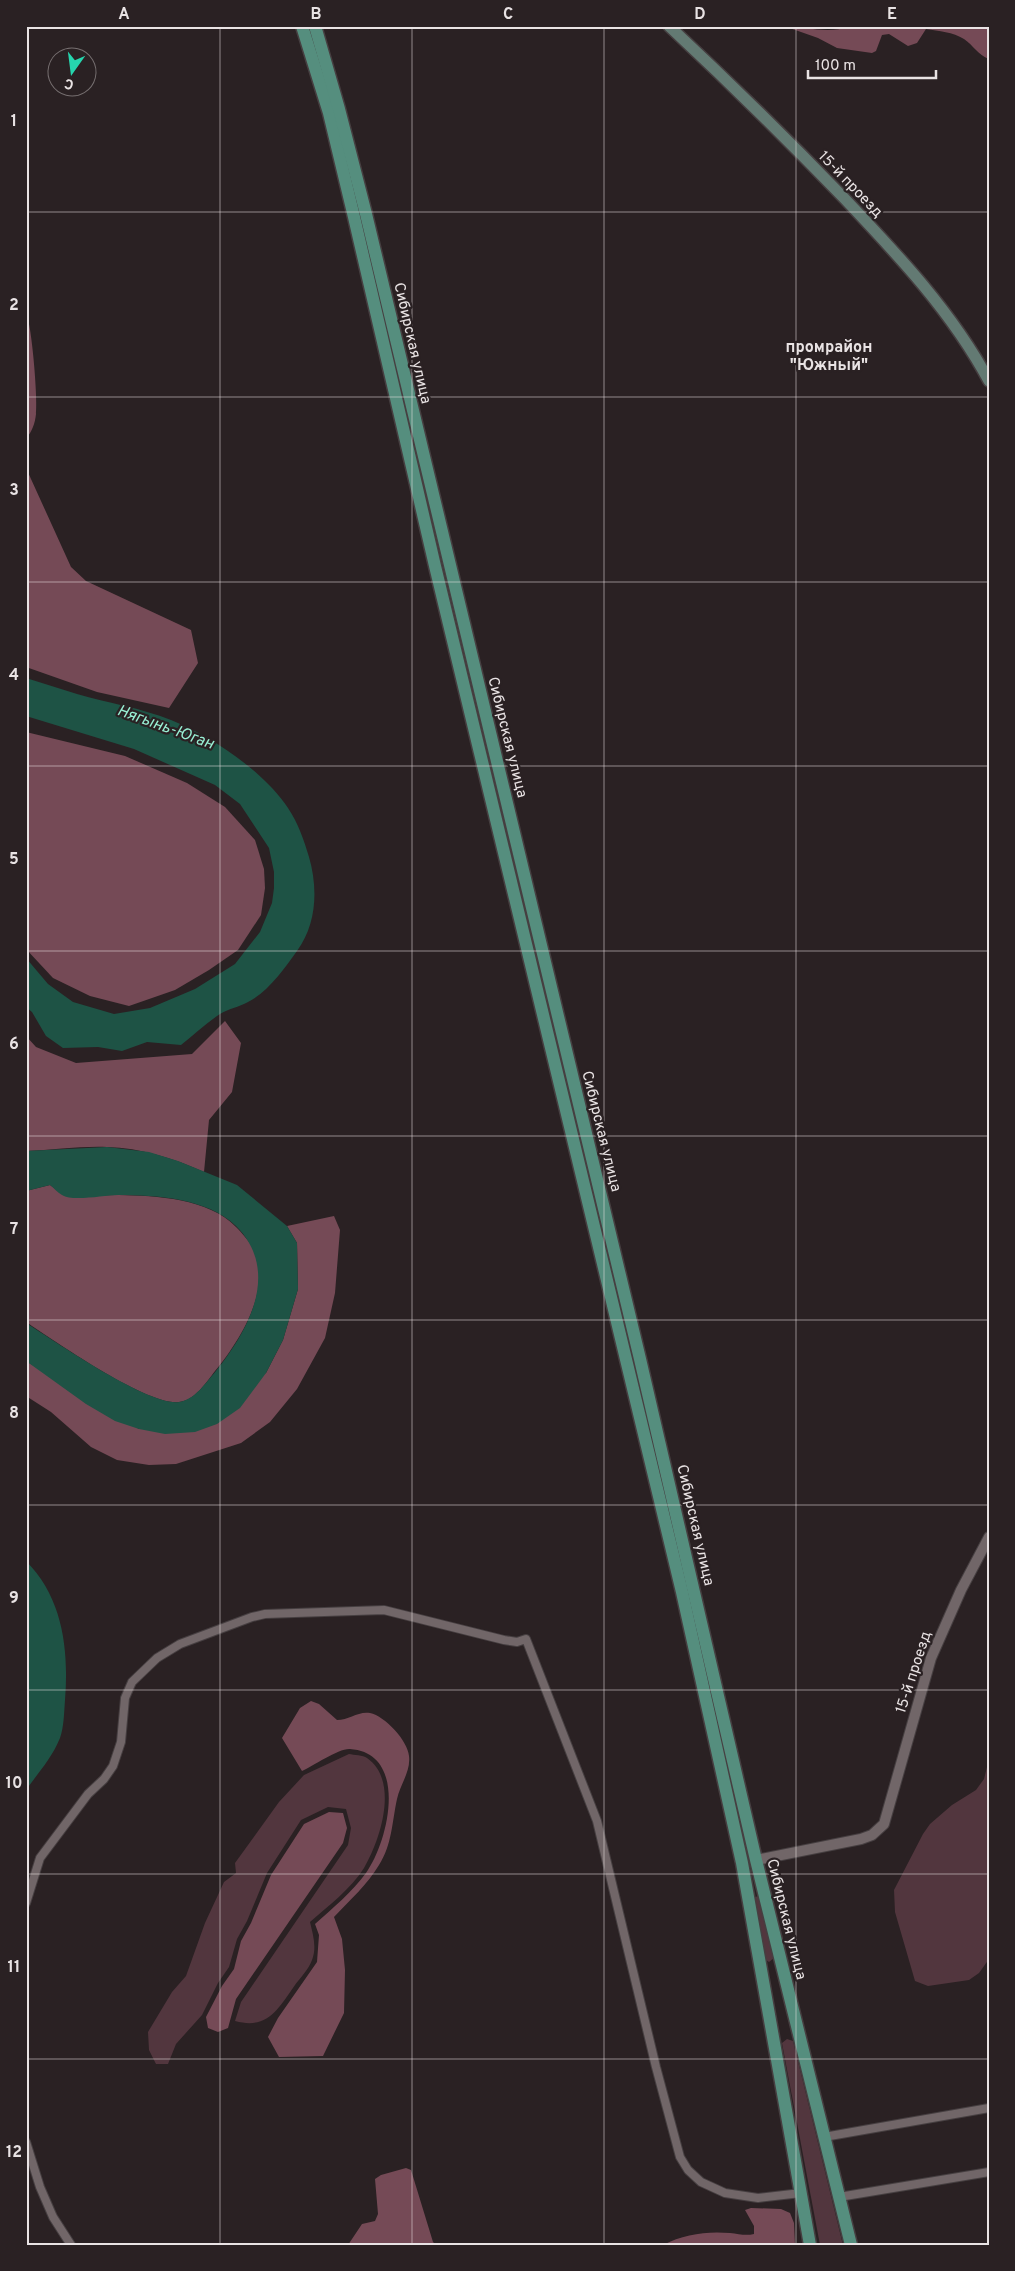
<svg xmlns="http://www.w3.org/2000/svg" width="1015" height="2271" font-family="Overpass,sans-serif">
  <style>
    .green { fill: #52363e }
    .forest { fill: #754a56 }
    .water { fill: #1e5345 }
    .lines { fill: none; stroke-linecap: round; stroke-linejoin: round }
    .minor-casing { stroke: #463f41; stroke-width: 10 }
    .tertiary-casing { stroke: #463f41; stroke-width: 12 }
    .secondary-casing { stroke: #463f41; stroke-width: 14 }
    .primary-casing { stroke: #463f41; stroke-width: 15 }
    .minor { stroke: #716668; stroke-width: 8 }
    .tertiary { stroke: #716668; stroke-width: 10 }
    .secondary { stroke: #637a73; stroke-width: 11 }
    .primary { stroke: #558e7e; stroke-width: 12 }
    .grid { fill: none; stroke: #e9e3e4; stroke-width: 1; stroke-opacity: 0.55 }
    .labels { text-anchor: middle; stroke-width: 4.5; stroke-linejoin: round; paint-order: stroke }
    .street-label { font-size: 15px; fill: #e9e3e4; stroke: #2a2123 }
    .neighbourhood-label { font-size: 16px; font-weight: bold; fill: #e9e3e4; stroke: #2a2123 }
    .water-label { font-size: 16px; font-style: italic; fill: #98eed3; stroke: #2a2123 }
    .neatline { fill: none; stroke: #e9e3e4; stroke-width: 2 }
    .grid-label { font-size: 16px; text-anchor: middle; font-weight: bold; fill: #e9e3e4 }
  </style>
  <rect width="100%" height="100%" fill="#2a2123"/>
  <g class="green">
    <polygon points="989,1729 989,1959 979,1973 969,1980 928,1986 915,1981 895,1912 894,1890 923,1834 930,1824 952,1805 976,1790 984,1779 987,1767"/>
    <path d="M349,1754C354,1755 363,1755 367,1758C400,1781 380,1841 364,1868C351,1889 328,1906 310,1922C313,1935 317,1947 312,1960C309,1969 300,1978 295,1985C278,2009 268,2030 235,2021L241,2002L348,1845L351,1828L346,1809L328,1807L301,1820L267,1873L247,1921L237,1939L229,1967L218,1983L202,2015L176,2044L168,2064H156L149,2050L148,2032L172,1992L186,1976L205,1923L224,1882L236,1873L235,1863L279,1802L304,1775Z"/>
    <polygon points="759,1896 774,1958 769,1962 766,1960 755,1897"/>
    <polygon points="787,2039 793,2041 843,2245 820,2245 782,2043"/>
  </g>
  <g class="forest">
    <path d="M784,26C806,26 828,35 849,26H989V59C978,55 973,45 964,39C953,32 939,31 926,29L917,43L908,46L889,34L882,35L876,51L872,53L837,48L818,38Z"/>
    <path d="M26,313C32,325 38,399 36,414C35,424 32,431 26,439Z"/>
    <polygon points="26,468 71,567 86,581 191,630 198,663 169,708 97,692 26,667"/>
    <polygon points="26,732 125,756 187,783 225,807 255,840 264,869 265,888 261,915 238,950 209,970 175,990 129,1006 90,996 53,978 26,949"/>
    <path d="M225,1021L241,1043L232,1092L209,1120L204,1172C173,1158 141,1148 107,1147C80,1146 53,1150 26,1151V1036L36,1047L76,1063L192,1054Z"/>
    <path d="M50,1185C74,1204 92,1194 119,1195C157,1196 208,1198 236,1227C242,1233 249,1241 253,1248C274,1287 239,1342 215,1371C206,1383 194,1401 179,1402C147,1406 55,1341 26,1322V1191Z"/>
    <polygon points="334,1216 340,1230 335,1293 325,1338 297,1389 270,1422 241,1443 176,1464 149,1465 117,1460 91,1447 51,1412 26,1396 26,1361 139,1429 266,1373 283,1340 298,1289 297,1243 287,1226"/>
    <path d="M311,1701L319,1704L337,1720C349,1720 358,1711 370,1713C385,1716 408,1741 409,1756C411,1771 400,1785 397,1799C392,1822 392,1845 379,1865C367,1885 350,1900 334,1917L342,1939L345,1970L344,2013L323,2056L279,2057L268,2037L278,2018L317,1962L319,1935L315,1924C333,1908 352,1892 366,1873C389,1841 409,1753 350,1749C339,1748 313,1766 302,1771L282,1738L300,1708Z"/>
    <polygon points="329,1812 343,1813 347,1828 343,1843 236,1999 228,2028 218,2032 208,2028 206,2017 222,1986 234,1969 241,1941 251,1923 271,1875 304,1824"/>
    <polygon points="406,2168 411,2170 433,2242 436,2245 348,2245 362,2224 375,2221 378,2214 375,2179 381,2175"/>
    <path d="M751,2208L781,2209L790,2213L794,2223L795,2245H663C684,2234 707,2231 730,2233C739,2234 746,2236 754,2234V2226L745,2210Z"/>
  </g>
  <g class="water">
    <path d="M26,678C43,683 60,689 77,694C108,703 141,708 171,720C213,737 263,771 288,808C298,823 304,840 309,857C318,888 317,924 297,951C284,969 268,992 248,1002C239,1007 228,1009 220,1014C206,1023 194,1035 181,1045L147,1042L122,1051L98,1047L63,1048L46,1036L32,1012L26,1007V958L48,984L73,1002L114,1014L150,1008L195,989L235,964L260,932L272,903L274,888V872L269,848L240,804L215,785L134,749L26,716Z"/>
    <path d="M107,1147L149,1152L178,1161L237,1185L287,1226L297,1243L298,1289L283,1340L266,1373L240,1408L217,1424L195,1432L165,1434L139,1429L115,1421L86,1404L26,1361V1323C55,1341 148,1406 179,1402C195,1400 206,1382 216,1371C249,1330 281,1271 236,1226C207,1198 156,1195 118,1195C104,1195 73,1202 62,1195C58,1193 54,1188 50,1185L26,1191V1151Z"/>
    <path d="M26,1561C63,1598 69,1650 65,1700C64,1713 64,1727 60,1738C52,1758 38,1773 26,1790Z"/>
  </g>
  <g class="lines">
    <defs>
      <g id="minor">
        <polyline points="26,1903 40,1858 88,1794 104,1779 113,1766 121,1742 125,1698 132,1682 157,1658 180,1644 252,1617 265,1614 384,1610 504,1640 517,1642 526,1639 597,1821 656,2067 680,2157 688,2170 701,2182 725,2193 758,2198 801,2193"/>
        <polyline points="824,2137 989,2108"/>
        <polyline points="26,2142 40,2187 53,2217 71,2245"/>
        <polyline points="839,2197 989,2172"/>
      </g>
      <polyline id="tertiary" points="756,1860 861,1839 872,1835 884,1824 931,1658 961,1590 989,1537"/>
      <path id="secondary" d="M669,26C729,82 787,139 844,198C898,255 952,312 989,381"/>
      <g id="primary">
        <polyline points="302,26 329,113 354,217 435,566 682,1592 742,1863 810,2245"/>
        <polyline points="315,26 339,109 366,214 640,1359 756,1860 851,2245"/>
      </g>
    </defs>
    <use href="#minor" class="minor-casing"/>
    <use href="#tertiary" class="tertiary-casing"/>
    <use href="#secondary" class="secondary-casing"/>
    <use href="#primary" class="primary-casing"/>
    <use href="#minor" class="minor"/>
    <use href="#tertiary" class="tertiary"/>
    <use href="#secondary" class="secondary"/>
    <use href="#primary" class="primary"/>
  </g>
  <path class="grid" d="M220,26V2245M412,26V2245M604,26V2245M796,26V2245M26,212H989M26,397H989M26,582H989M26,766H989M26,951H989M26,1136H989M26,1320H989M26,1505H989M26,1690H989M26,1874H989M26,2059H989"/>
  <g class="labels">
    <g class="street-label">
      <text transform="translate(851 184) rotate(46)" y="5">15-й проезд</text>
      <text transform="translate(413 343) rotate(77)" y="5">Сибирская улица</text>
      <text transform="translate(508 737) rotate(76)" y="5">Сибирская улица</text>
      <text transform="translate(602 1131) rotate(76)" y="5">Сибирская улица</text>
      <text transform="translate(696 1525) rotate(77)" y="5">Сибирская улица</text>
      <text transform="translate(913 1672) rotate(-72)" y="5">15-й проезд</text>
      <text transform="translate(787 1919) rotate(76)" y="5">Сибирская улица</text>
    </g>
    <g class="neighbourhood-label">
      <text x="829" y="352">промрайон<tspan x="829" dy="18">"Южный"</tspan></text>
    </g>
    <g class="water-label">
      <text transform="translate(166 726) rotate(20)" y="6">Нягынь-Юган</text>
    </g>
  </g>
  <rect width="1015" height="2271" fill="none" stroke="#2a2123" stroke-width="55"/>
  <g transform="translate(72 72) rotate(194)"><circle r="24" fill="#2a2123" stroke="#766f70"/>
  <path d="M0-4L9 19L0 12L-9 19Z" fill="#26d5ae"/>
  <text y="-8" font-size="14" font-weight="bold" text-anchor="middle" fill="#e9e3e4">С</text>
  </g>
  <path d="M808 70v8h128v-8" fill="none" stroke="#e9e3e4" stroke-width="2.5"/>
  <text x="815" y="70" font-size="15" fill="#e9e3e4" stroke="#2a2123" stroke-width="4" paint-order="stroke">100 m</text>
  <rect x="28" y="28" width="960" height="2216" class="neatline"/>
  <g class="grid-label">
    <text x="124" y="19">A</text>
    <text x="316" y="19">B</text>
    <text x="508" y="19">C</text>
    <text x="700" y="19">D</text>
    <text x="892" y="19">E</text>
    <text x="14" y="126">1</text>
    <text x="14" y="310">2</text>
    <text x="14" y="495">3</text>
    <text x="14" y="680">4</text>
    <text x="14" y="864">5</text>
    <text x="14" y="1049">6</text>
    <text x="14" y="1234">7</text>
    <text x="14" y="1418">8</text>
    <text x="14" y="1603">9</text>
    <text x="14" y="1788">10</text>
    <text x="14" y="1972">11</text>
    <text x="14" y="2157">12</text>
  </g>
</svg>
